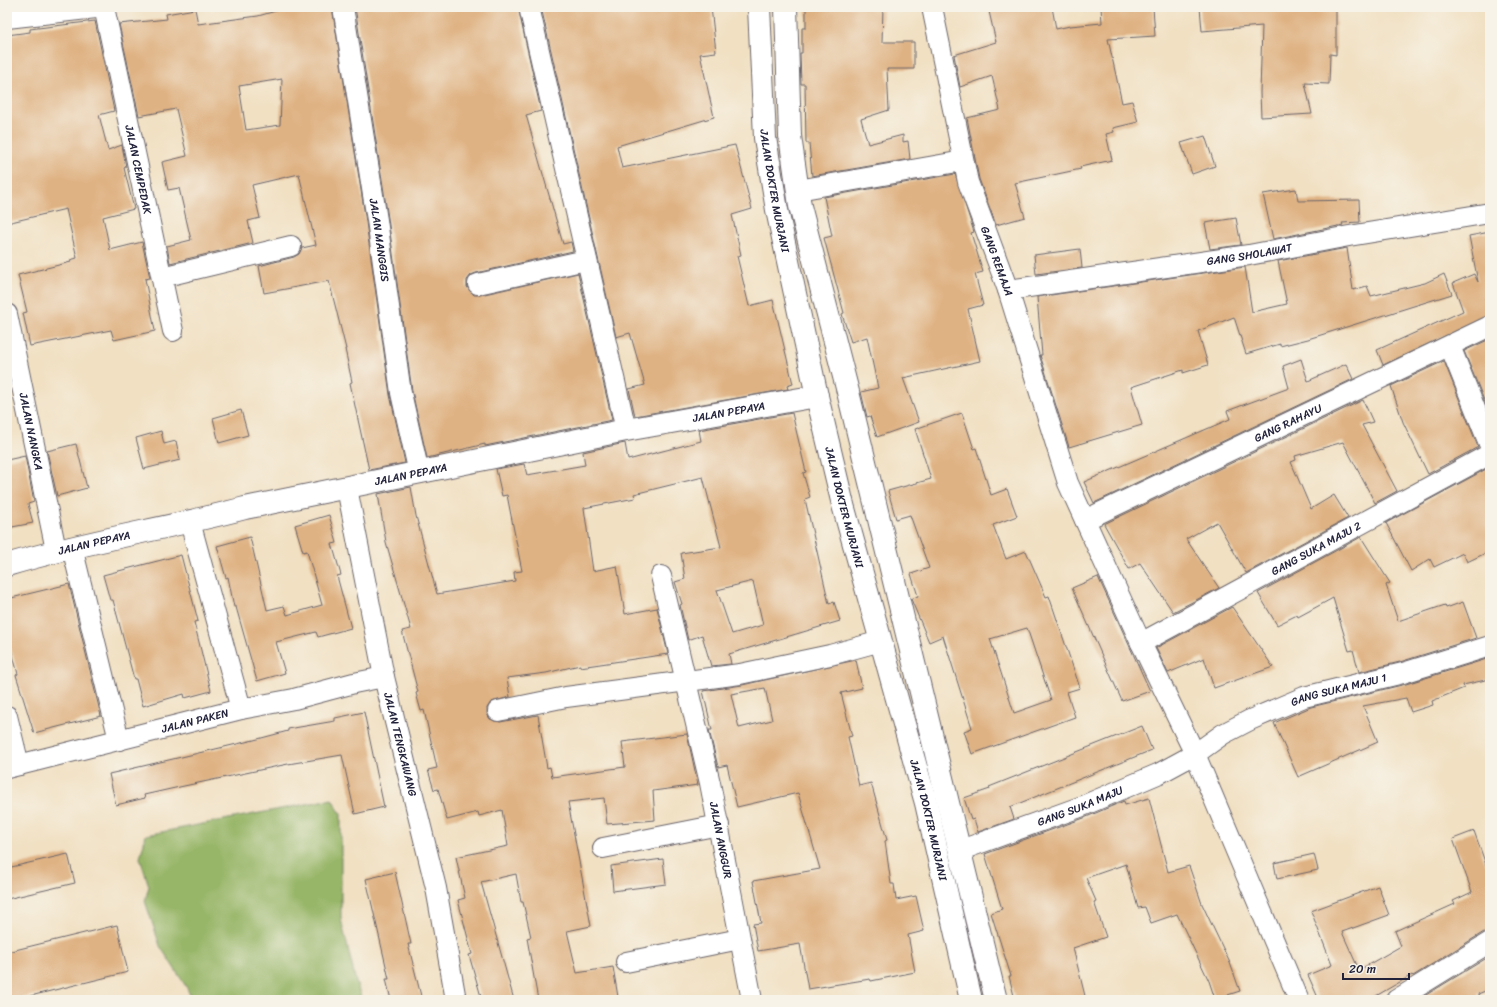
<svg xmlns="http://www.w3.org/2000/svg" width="1497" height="1007" font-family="Sriracha,sans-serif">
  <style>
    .forest { fill: #97b668; stroke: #5c6c52 }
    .building { fill: #dfb283; fill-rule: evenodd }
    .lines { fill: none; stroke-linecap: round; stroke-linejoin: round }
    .street-casing { stroke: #6a646a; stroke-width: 22 }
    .secondary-casing { stroke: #6a646a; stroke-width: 24 }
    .street { stroke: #fff; stroke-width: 20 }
    .secondary { stroke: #fff; stroke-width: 22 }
    .labels { text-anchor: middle; stroke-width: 3.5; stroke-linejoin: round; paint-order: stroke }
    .street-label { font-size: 11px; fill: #22223b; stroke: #f7f3e8 }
  </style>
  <rect width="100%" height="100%" fill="#f7f3e8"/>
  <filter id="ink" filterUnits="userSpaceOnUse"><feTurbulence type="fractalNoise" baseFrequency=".025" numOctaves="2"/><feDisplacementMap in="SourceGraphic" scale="8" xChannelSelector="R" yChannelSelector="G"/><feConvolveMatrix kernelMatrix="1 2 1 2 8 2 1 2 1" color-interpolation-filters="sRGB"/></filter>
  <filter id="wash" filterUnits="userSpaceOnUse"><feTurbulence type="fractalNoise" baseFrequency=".012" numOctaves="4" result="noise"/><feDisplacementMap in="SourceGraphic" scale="16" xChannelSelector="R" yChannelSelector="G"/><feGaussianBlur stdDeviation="0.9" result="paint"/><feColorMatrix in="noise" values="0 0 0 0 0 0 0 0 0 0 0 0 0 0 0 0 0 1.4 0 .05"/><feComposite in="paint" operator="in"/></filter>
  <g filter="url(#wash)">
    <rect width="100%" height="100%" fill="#f1e0c2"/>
    <polygon class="forest" points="332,799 341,814 341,919 356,982 362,1000 192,1000 187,988 160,946 145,901 149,886 140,858 146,835"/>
    <g id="blocks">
      <g class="building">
        <path d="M290,7H332L366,222L390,395L405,463L369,470L350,383L352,382L345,349H346L329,281L264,293L259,266L294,257L299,254L302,248L316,245L299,174L252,185L260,218L248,221L253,243L170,263L167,246L191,240L179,188L168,190L162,162L187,156L176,109L139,116L119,24L167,19L166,14L195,9L198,24L258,16ZM282,79L280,125L246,130L239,86Z"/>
        <polygon points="355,7 518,7 541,111 526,115 563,244 571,242 573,251 476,273 471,275 467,280 467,287 474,295 480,295 578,273 612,420 485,446 485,444 427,458 412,391 388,218"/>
        <polygon points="541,7 711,7 716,52 700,54 714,117 617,146 622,168 735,145 752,209 732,215 741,255 737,256 749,306 773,300 793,384 787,386 788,389 635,416 629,389 645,385 630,333 616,337"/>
        <polygon points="806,7 883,7 882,42 914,42 914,69 887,69 889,110 861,119 868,144 903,135 903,142 908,141 910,159 812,176 809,143 806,143 805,84 801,84 800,53 802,53 802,28 806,28"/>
        <polygon points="988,7 1052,7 1056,29 1070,26 1102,23 1101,7 1153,7 1155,36 1108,39 1122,103 1132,101 1138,122 1113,128 1114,132 1106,134 1112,160 1080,167 1081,169 1015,183 1025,217 996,225 979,179 967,118 1000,110 992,76 960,87 954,55 996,42"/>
        <polygon points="1200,7 1336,7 1336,55 1330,54 1329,84 1305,83 1312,114 1261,117 1260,93 1262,26 1202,31"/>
        <polygon points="95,21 114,111 99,115 108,150 122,145 126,167 124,168 134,209 103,217 110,250 142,242 150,278 145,279 155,331 114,340 111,330 30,346 23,313 27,312 18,275 71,262 70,260 77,258 66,209 7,223 7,35 30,32 30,29"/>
        <polygon points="1205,136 1215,166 1192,174 1181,143"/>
        <polygon points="955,174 974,232 971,233 983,272 975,274 983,305 968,309 980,361 903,378 919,422 877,437 870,416 867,417 861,392 878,388 867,337 851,342 842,314 844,313 824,238 832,236 824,197"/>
        <polygon points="1296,189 1298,201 1359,200 1360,222 1342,223 1343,225 1273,239 1263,194"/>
        <polygon points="1236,218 1241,245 1210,249 1205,223"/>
        <polygon points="1490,232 1490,298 1485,298 1490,309 1490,315 1383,365 1377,350 1463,311 1453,283 1474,274 1478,282 1469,236"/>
        <polygon points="1347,248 1353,290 1367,286 1371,296 1425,283 1444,274 1452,294 1308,339 1280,346 1280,344 1246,354 1234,317 1198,331 1208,365 1183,373 1183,370 1131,387 1142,425 1069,447 1040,355 1042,355 1037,297 1245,267 1252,312 1287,304 1278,261"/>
        <polygon points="1080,249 1082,268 1036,274 1034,255"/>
        <polygon points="1490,339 1490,415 1464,351"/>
        <polygon points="1301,359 1308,381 1346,364 1353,379 1094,503 1084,482 1230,419 1227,411 1289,388 1283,366"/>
        <polygon points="1444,361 1478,447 1428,474 1403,422 1391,386"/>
        <polygon points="1363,400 1373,422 1362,425 1397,491 1375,503 1343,442 1295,456 1296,460 1291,462 1311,509 1334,495 1348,518 1246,573 1217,522 1186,539 1219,588 1173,612 1140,563 1129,569 1104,524"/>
        <polygon points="241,410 248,435 219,443 213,418"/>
        <path d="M792,413L806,472L803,473L810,497L805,499L829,604L834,602L840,621L729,654L731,664L711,666L702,635L688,640L680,605L682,604L675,582L685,579L681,553L721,547L703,477L634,494L635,498L584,508L593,571L617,566L625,614L657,608L668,654L580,667V665L546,673L507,678L510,697L491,702L487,708V714L490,719L500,722L538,715L547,768L550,767L552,777L625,767L622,742L687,734L698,785L653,791L655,820L607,824L604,798L568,802L591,926L567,931L577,973L613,967L618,997L598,1000H538L527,938L531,937L523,902H521L516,874L481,882L514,1000H482L469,955L472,954L458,900L465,898L456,857L508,846L502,810L479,816L478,812L447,820L438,789L434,790L428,770L437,768L424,710L421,711L416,693L418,692L402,631L411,629L386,542L378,494L411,487L416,516L437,594L515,581L514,572L522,571L507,495L502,496L496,469L524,464L527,475L585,465L583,452L625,443L628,460L701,441L699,430ZM753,581L763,625L732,634L717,590Z"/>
        <path d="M962,413L974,449L976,448L991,495L1007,489L1017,516L993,525L1006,559L1026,551L1046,597L1049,596L1080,688L1067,692L1075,717L972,754L964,731L972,728L943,636L929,642L911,599L918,596L911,574L929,568L910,515L896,519L888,491L931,479L915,429ZM1027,628L1051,700L1014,713L990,639Z"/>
        <polygon points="161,431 164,444 176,441 180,460 144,469 136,438"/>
        <polygon points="76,444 87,488 57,496 47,451"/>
        <polygon points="25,456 34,502 28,504 33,523 7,528 7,460"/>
        <polygon points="1490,467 1490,551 1467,562 1463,553 1434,567 1430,559 1411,571 1386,523"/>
        <polygon points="329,515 337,543 332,544 341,575 337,576 351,628 318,637 316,632 276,642 285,673 257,681 236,607 234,607 228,577 226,578 217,546 250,537 267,610 284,606 287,615 322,605 307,551 303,552 295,525"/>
        <polygon points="1361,537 1390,583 1386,585 1398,621 1445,605 1446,608 1463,602 1476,638 1400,662 1359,672 1353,650 1349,651 1333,598 1298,617 1297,615 1277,625 1258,593"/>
        <polygon points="181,555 198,621 194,622 211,691 185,698 184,694 143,706 136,679 134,679 113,600 110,600 103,575"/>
        <polygon points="1098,577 1150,691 1122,701 1072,588"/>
        <polygon points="69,584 101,716 34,733 16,675 18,674 7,634 7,599"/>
        <polygon points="1232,607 1273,667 1214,688 1204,658 1168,673 1156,648"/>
        <polygon points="1490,658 1490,679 1463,685 1464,688 1432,701 1433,705 1411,712 1406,698 1363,706 1378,742 1298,777 1274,723 1311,707 1406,684"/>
        <path d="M856,660L862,688L841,693L852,736L848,737L859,786L871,783L887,840L885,841L891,884H894L896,900L916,896L924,931L908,935L915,972L871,981L870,979L808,989L800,944L758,951L753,924L761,923L753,881L820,869L798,793L737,807L727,765L718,767L709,730H712L703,691L742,685ZM765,688L772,720L739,728L731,694Z"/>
        <polygon points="364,712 384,807 355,814 342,755 288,764 184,786 144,795 145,798 116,805 109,774 254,740 288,731 288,729 335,721 335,718"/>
        <polygon points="1142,726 1152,750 1010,807 1014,819 978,832 974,819 971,820 964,798 990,789 989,787"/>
        <polygon points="1149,798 1168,872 1189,866 1202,904 1230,963 1240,991 1215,999 1209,981 1177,914 1151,923 1145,907 1138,908 1126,864 1086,878 1096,901 1094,902 1106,937 1073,948 1086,1000 1015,1000 1009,976 1011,976 991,913 1002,909 985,854 1084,818 1124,801 1125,805"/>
        <polygon points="1474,831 1490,876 1490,931 1484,932 1413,976 1412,975 1369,1000 1319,1000 1308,975 1332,965 1311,911 1378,886 1389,915 1342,932 1359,970 1401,946 1395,931 1455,904 1453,901 1472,892 1453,839"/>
        <polygon points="68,854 75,883 7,899 7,868"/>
        <polygon points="1314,854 1318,870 1277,879 1274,863"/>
        <polygon points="663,859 666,884 613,891 611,866"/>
        <polygon points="395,872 411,944 408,944 422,1000 391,1000 386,979 389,979 366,879"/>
        <polygon points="117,925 128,972 14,1000 7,1000 7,952"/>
        <polygon points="1490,956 1490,989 1478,994 1480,1000 1422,1000 1421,998"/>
      </g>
    </g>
  </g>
  <g filter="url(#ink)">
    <use href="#blocks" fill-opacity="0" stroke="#6a646a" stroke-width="1"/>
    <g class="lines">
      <defs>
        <g id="street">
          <path id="s1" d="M104,7L173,331"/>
          <path id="s2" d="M343,7L377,220L401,393L419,473"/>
          <polyline points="529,7 626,430"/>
          <path id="s3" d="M932,7L968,182L1008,290L1068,483L1141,643L1195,754L1299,1000"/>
          <polyline points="7,18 105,7"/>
          <polyline points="798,190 963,161"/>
          <polyline points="162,277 291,246"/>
          <polyline points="478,284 586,260"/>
          <path id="s4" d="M1008,290L1249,255L1349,236L1490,213"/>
          <path id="s5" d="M7,314L56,550"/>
          <polyline points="1450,346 1490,446"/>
          <path id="s6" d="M347,488L384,677L436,888L456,1000"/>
          <path id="s7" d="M1085,520L1490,326"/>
          <polyline points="190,522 241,709"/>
          <polyline points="72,547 119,740"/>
          <path id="s8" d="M661,576L710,783L752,1000"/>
          <path id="s9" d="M1141,643L1490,454"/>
          <polyline points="498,711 566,697 740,674 830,655 881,641"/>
          <polyline points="7,716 19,765"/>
          <path id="s10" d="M7,768L241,709L294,699L354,683L384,677"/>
          <polyline points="603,848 719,825"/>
          <path id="s11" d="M961,850L1080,807L1160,773L1195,754L1223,734L1250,720L1304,697L1403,673L1490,646"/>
          <polyline points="626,962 740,939"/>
          <polyline points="1396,1000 1490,942"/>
        </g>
        <g id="secondary">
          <path id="s12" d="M759,7L765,138L777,210L817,396L843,505L926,803L971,1000"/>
          <polyline points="786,7 790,136 800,206 848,392 996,1000"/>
          <path id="s13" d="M7,565C85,541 166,529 245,508L626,430L817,396"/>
        </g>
      </defs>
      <use href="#street" class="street-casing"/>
      <use href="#secondary" class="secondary-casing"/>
      <use href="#street" class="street"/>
      <use href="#secondary" class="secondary"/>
    </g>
  </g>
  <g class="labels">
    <g class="street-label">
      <text dy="4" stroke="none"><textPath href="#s1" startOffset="166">JALAN CEMPEDAK</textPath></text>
      <text dy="4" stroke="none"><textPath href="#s12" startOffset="185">JALAN DOKTER MURJANI</textPath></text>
      <text dy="4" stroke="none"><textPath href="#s2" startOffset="236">JALAN MANGGIS</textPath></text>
      <text dy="4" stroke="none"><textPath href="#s4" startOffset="244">GANG SHOLAWAT</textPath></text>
      <text dy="4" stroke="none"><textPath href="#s3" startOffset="263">GANG REMAJA</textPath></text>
      <text dy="4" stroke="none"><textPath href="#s13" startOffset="738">JALAN PEPAYA</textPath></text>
      <text dy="4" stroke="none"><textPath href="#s7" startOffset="225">GANG RAHAYU</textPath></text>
      <text dy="4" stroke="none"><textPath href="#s5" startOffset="120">JALAN NANGKA</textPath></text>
      <text dy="4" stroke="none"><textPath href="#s13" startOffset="414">JALAN PEPAYA</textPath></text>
      <text dy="4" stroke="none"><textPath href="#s12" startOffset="509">JALAN DOKTER MURJANI</textPath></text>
      <text dy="4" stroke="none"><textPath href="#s13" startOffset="90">JALAN PEPAYA</textPath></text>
      <text dy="4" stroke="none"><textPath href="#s9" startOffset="199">GANG SUKA MAJU 2</textPath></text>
      <text dy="4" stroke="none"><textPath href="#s11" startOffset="412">GANG SUKA MAJU 1</textPath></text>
      <text dy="4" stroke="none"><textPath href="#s10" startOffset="194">JALAN PAKEN</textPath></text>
      <text dy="4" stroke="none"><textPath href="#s6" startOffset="262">JALAN TENGKAWANG</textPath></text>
      <text dy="4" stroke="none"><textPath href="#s11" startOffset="127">GANG SUKA MAJU</textPath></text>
      <text dy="4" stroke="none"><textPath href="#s12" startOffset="833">JALAN DOKTER MURJANI</textPath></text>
      <text dy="4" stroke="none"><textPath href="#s8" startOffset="271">JALAN ANGGUR</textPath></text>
    </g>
  </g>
  <rect width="1497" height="1007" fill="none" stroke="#f7f3e8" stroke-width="24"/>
  <path d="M1343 973v6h66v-6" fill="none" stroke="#22223b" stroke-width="2"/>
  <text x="1349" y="973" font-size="12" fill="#22223b" stroke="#f7f3e8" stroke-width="3" paint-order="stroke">20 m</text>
</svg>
